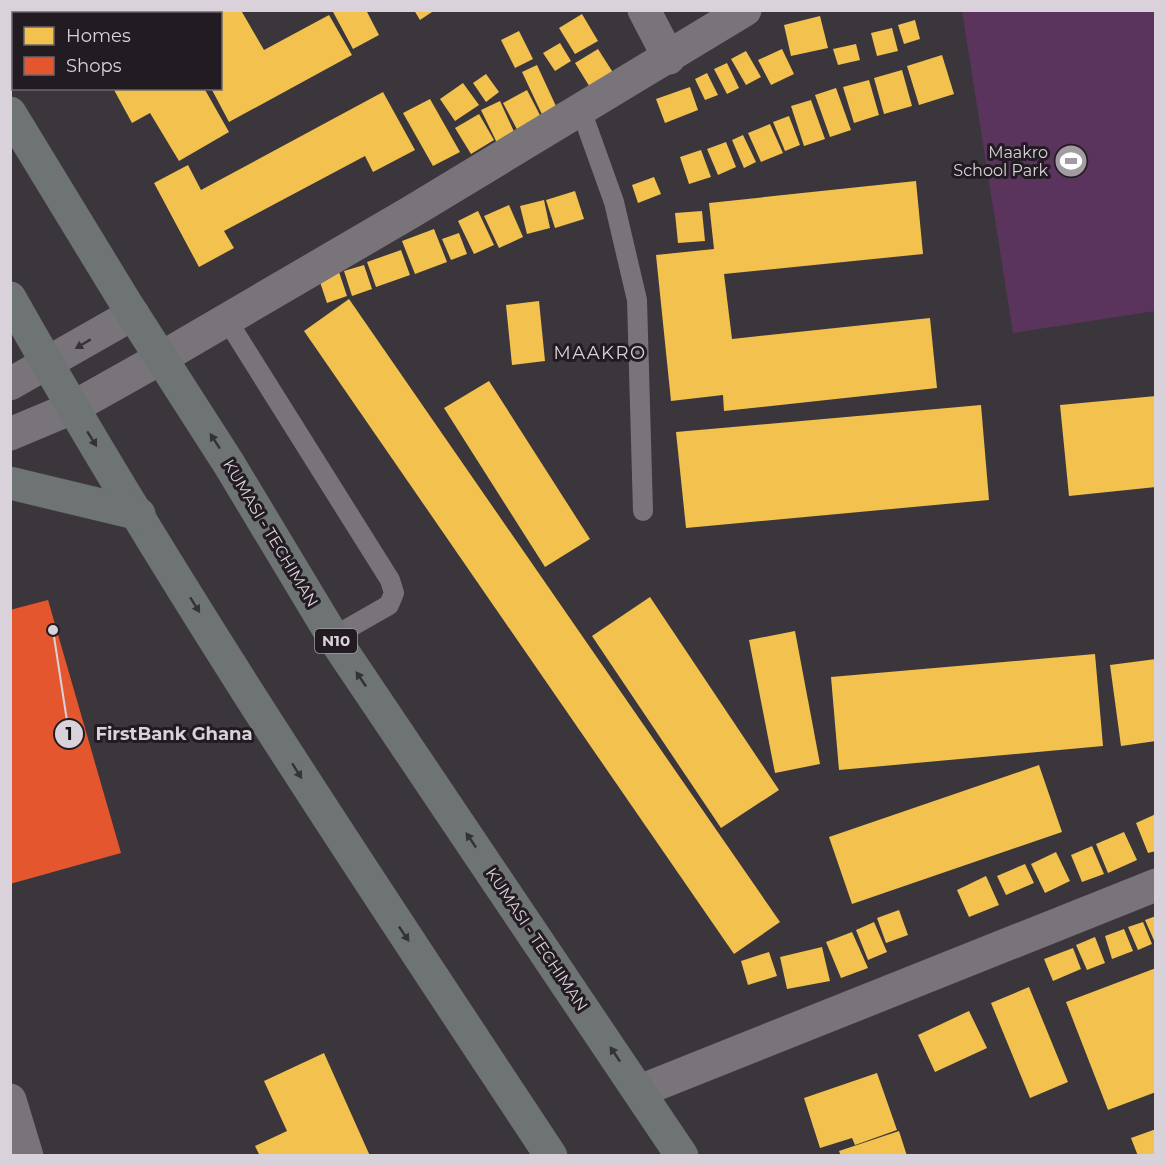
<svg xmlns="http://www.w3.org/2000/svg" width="1166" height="1166" font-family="Montserrat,sans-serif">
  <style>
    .green { fill: #5b345d }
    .homes { fill: #f2c14e }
    .shops { fill: #e4572e }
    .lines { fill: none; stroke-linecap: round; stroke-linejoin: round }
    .service { stroke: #797479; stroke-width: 20 }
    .minor { stroke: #797479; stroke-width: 33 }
    .tertiary { stroke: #797479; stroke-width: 33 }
    .trunk { stroke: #6e7473; stroke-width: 33 }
    .oneway { fill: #383238 }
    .oneway2 { fill: #353236 }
    .labels { text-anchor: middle; stroke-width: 6; stroke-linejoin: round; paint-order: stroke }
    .shield { fill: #221c22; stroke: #a39ba3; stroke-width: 1.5 }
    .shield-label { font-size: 15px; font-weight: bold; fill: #dad2da }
    .poi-label { font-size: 16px; fill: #dad2da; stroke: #221c22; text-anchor: end }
    .street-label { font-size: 16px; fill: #dad2da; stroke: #221c22 }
    .neighbourhood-label { font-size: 18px; letter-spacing: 1.5px; fill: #dad2da; stroke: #221c22 }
    .leader { fill: none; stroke: #dad2da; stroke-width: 2 }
    .callout-dot { fill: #dad2da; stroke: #221c22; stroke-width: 2 }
    .mark-label { font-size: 18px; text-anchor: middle; font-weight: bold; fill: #111 }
    .callout-label { font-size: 18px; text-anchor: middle; font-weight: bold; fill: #dad2da; stroke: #221c22; stroke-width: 6; stroke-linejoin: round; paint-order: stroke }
  </style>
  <rect width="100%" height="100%" fill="#3b363b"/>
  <polygon class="green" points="962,11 1155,11 1155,311 1013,333"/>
  <g class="homes">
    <polygon points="167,10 245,10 242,12 264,50 329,15 352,55 229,122 211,88 220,88 220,14 169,14"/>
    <polygon points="332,10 366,10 379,35 353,49"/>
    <polygon points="414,10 435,10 420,20"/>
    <polygon points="582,14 598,41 575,54 559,28"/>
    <polygon points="820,16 828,48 791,56 784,25"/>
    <polygon points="915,20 920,39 904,44 898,25"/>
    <polygon points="892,28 898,51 877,56 871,33"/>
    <polygon points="519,31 533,59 515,68 501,40"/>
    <polygon points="560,43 571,61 555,71 543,53"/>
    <polygon points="856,44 860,60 838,65 833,49"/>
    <polygon points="598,49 619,82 596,97 575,63"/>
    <polygon points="782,49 794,74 771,85 758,60"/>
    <polygon points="746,51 761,77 746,85 731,59"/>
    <polygon points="942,55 954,94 919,105 907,66"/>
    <polygon points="727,63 739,88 727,94 714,69"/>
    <polygon points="537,65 561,117 546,123 522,72"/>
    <polygon points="902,70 912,106 884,114 874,78"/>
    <polygon points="707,73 718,95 705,100 695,79"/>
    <polygon points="486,74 499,92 486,102 473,83"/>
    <polygon points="869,80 879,115 854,123 843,87"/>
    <polygon points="463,83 479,105 455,121 440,99"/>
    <polygon points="690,87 698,110 665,123 656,99"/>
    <polygon points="113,88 204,88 229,132 179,161 150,113 132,123"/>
    <polygon points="836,88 851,130 830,137 815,95"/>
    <polygon points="527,90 544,123 520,135 503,103"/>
    <polygon points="383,92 415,150 373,172 365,156 224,231 234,248 199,267 154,183 188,165 201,190"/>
    <polygon points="430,99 460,152 433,166 403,113"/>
    <polygon points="811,100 825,139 804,146 791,106"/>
    <polygon points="500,101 516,136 498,145 481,110"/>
    <polygon points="479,114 494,140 471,154 455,128"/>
    <polygon points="789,116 800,145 785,151 773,122"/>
    <polygon points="770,124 783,153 761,162 748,133"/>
    <polygon points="743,135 756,162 744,168 732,140"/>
    <polygon points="726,142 736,167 718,175 707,149"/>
    <polygon points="701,150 711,177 689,184 680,157"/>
    <polygon points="654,177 661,194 638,203 632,185"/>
    <polygon points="916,181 923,254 724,274 732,339 930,318 937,388 724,411 723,395 671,401 656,255 714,249 709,203"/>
    <polygon points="575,191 584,219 555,228 546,200"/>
    <polygon points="544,200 550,228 527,234 520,206"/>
    <polygon points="509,205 523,237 499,248 484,216"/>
    <polygon points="478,211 494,245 474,254 458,221"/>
    <polygon points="702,211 705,241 678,243 675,213"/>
    <polygon points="434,229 447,262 415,274 402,241"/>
    <polygon points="459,233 467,254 451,260 442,239"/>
    <polygon points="401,250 410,275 376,287 367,262"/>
    <polygon points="364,265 372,289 352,296 344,271"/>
    <polygon points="339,272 347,296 327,303 319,279"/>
    <polygon points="349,299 780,922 734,954 304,331"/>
    <polygon points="539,301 545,361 512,365 506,305"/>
    <polygon points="489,381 590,539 545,567 444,408"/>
    <polygon points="1156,396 1156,487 1069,496 1060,405"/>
    <polygon points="981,405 989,500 686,528 676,432"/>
    <polygon points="650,597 779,790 721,828 592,636"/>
    <polygon points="795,631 820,764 775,773 749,640"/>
    <polygon points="1095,654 1103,746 839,770 831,677"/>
    <polygon points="1156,659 1156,741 1121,746 1110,665"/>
    <polygon points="1039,765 1062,832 852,904 829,837"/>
    <polygon points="1156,814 1156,851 1148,853 1136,823"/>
    <polygon points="1124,832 1137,860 1108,873 1096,844"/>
    <polygon points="1092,846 1104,874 1082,882 1071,855"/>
    <polygon points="1056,852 1070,881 1045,893 1031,864"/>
    <polygon points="1025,864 1034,883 1006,895 997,876"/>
    <polygon points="986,876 999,905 969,917 957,890"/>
    <polygon points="899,910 908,935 886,943 877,918"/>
    <polygon points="1156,916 1156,945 1145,920"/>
    <polygon points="874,922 887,952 868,960 856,930"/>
    <polygon points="1143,922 1152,944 1138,950 1128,927"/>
    <polygon points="1124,929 1133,951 1112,959 1105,936"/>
    <polygon points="852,932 868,968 841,978 826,942"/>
    <polygon points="1095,937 1105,963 1087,970 1076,945"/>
    <polygon points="822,947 830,981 787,989 780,957"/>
    <polygon points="1073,948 1081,969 1053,981 1044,959"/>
    <polygon points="769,952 777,976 748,985 741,961"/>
    <polygon points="1156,968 1156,1092 1108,1110 1066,1002"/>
    <polygon points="1029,987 1068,1082 1030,1098 991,1003"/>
    <polygon points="969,1011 987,1048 935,1072 918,1035"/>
    <polygon points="324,1053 370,1156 260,1156 255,1146 287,1131 264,1081"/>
    <polygon points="877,1073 897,1130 855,1145 852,1138 820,1148 804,1098"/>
    <polygon points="1156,1129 1156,1156 1138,1156 1131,1138"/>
    <polygon points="899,1131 907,1156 841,1156 839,1151"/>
  </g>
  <polygon class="shops" points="48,600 121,853 10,884 10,610"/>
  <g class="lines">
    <g class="service">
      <polyline points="581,110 614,202 637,300 643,511"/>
      <polyline points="227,320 390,580 394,593 389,605 333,637"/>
    </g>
    <g class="minor">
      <polyline points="644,10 669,58"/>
      <polyline points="161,358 411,212 745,10"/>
      <polyline points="640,1091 1156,885"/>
      <polyline points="10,1100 27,1156"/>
    </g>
    <g class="tertiary">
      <polyline points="10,384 133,314"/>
      <polyline points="10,434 72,408 161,358"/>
    </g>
    <g class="trunk">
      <polyline points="10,113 127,305 229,464 333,637 682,1156"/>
      <path d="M10,298C176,593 365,874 551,1156"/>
      <polyline points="10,483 139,514"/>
    </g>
  </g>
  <defs><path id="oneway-solid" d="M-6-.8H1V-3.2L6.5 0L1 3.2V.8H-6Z" transform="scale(1.5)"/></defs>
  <use class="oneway" href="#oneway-solid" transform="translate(83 344) rotate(149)"/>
  <g class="oneway2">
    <use href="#oneway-solid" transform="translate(92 439) rotate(58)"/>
    <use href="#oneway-solid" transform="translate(215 441) rotate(-123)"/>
    <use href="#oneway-solid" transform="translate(195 605) rotate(58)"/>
    <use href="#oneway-solid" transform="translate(361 679) rotate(-124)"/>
    <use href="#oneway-solid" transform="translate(297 771) rotate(58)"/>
    <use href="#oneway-solid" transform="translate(471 840) rotate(-124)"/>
    <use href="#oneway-solid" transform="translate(404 934) rotate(56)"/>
    <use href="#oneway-solid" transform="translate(615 1054) rotate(-124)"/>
  </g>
  <defs>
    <symbol id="stadium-disc" viewBox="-11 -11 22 22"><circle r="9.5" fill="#a29ba2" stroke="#221c22"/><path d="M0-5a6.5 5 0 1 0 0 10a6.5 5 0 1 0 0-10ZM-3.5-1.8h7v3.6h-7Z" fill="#fff"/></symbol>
  </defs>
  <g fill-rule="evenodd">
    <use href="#stadium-disc" x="1052" y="142" width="38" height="38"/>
  </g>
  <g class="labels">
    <rect class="shield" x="315" y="629" width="42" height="24" rx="4.5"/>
    <g class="shield-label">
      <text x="336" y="646">N10</text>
    </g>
    <g class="poi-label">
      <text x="1048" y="158">Maakro<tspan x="1048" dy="18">School Park</tspan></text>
    </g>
    <g class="street-label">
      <text transform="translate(271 533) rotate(59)" y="6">KUMASI - TECHIMAN</text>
      <text transform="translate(537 939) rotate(56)" y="6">KUMASI - TECHIMAN</text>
    </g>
    <g class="neighbourhood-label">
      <text x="600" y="359">MAAKRO</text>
    </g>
  </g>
  <path class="leader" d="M53 630L69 734"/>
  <g class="callout-dot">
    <circle cx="53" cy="630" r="6"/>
    <circle cx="69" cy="734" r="15"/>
  </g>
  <g class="mark-label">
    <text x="69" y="740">1</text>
  </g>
  <g class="callout-label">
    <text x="174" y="740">FirstBank Ghana</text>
  </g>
  <rect width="1166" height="1166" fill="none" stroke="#dad2da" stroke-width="24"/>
  <rect x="12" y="12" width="210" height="78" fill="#221c22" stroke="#6c656c" stroke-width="1.5"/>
  <rect x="24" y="27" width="30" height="18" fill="#f2c14e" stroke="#6c656c" stroke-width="1.5"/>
  <text x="66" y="42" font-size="18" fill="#dad2da">Homes</text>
  <rect x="24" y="57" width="30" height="18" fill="#e4572e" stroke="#6c656c" stroke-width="1.5"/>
  <text x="66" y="72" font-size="18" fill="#dad2da">Shops</text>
</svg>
